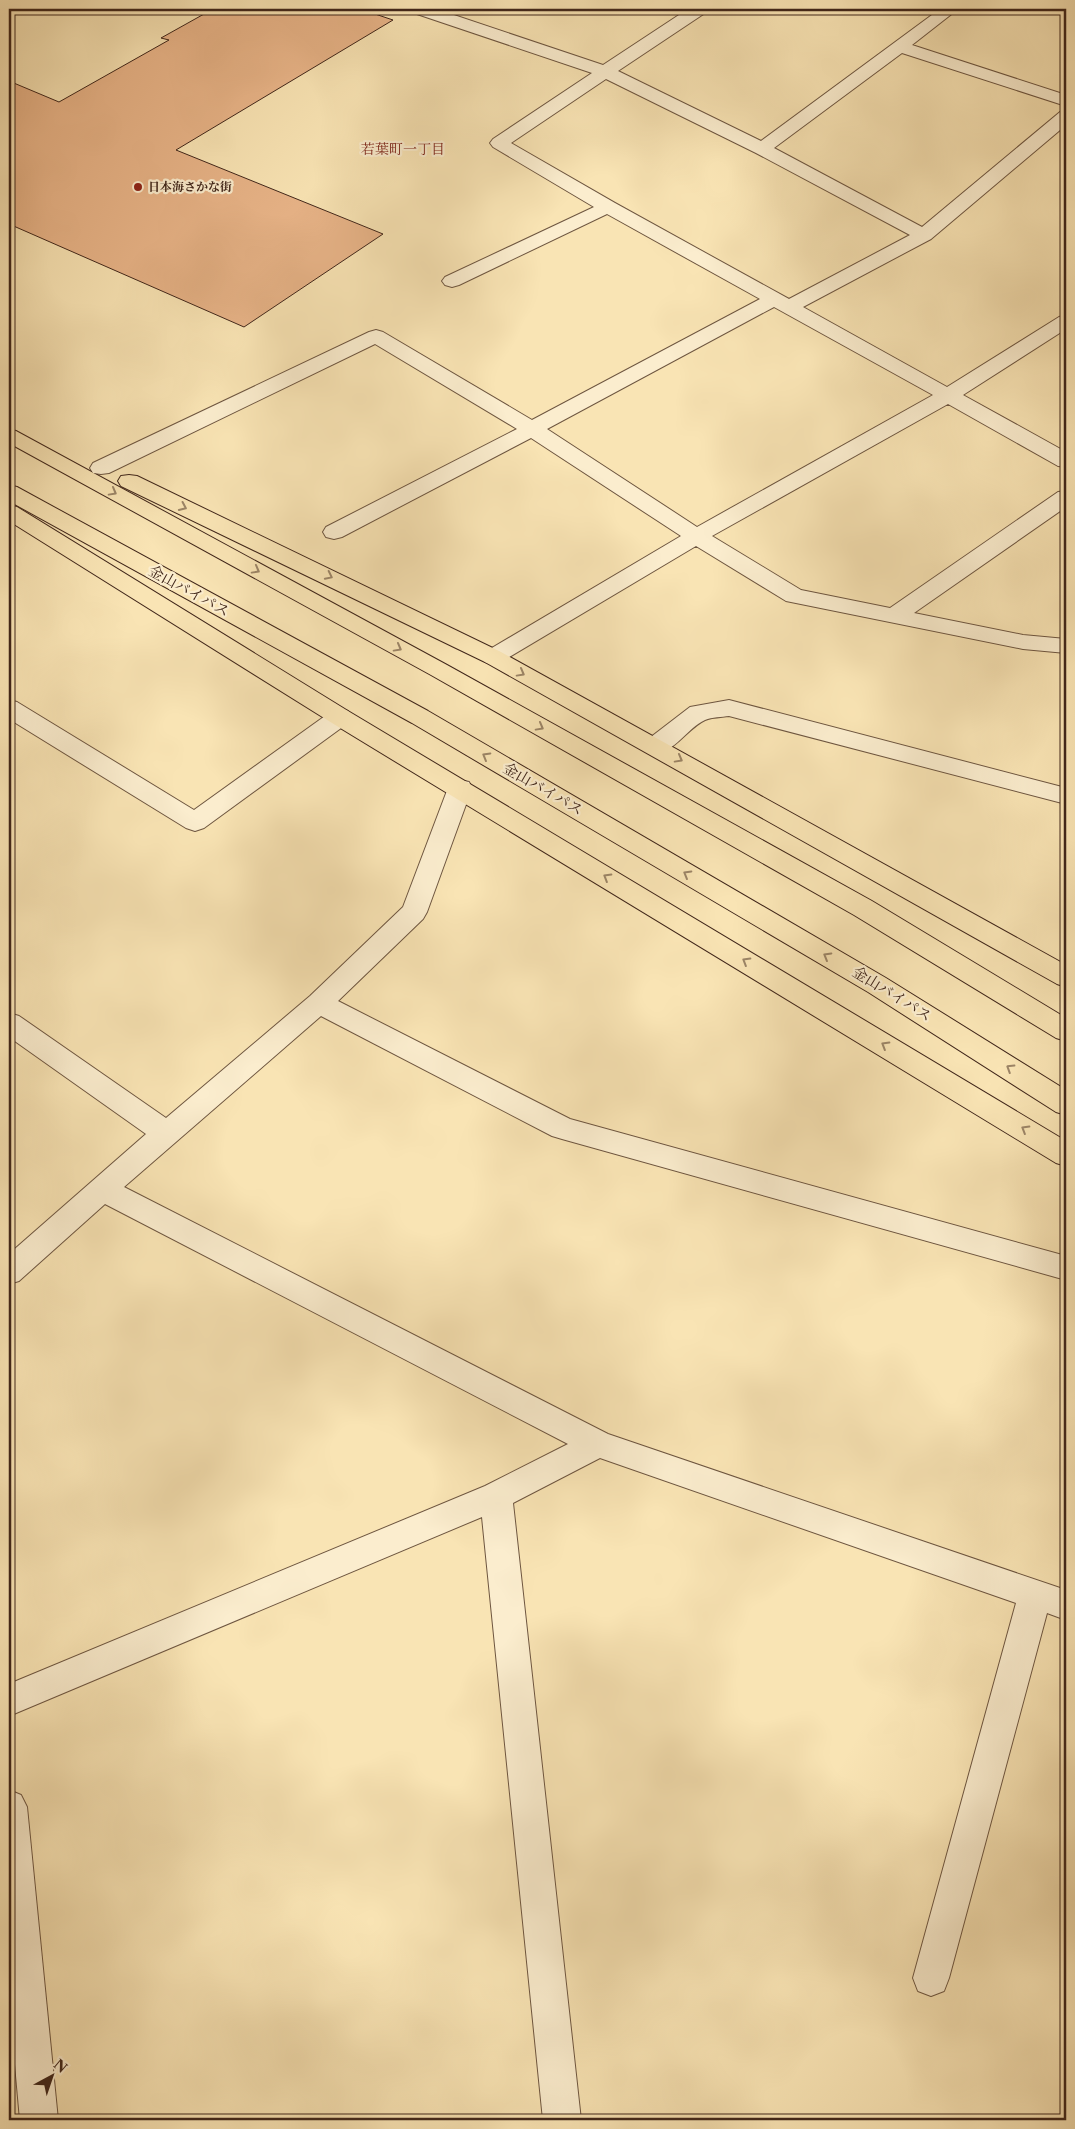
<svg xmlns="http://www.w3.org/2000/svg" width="1075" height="2129" font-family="'Libre Caslon Text','Noto Serif JP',serif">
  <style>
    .building { fill: #e8b488; stroke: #40261a }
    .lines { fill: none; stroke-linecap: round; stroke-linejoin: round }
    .minor-casing { stroke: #6e5640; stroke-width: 2 }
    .trunk-casing { stroke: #40261a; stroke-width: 2 }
    .minor { fill: #fbedce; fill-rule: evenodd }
    .trunk { fill: #f9e4b4; fill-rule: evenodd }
    .oneway { stroke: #9c8567 }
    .poi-dot { fill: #8f2418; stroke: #fbedce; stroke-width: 2 }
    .labels { text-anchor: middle; stroke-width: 4.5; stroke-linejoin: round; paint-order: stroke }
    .far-poi-label { font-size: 12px; font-weight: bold; fill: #40261a; stroke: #fbedce; text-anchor: start }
    .far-neighbourhood-label { font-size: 14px; fill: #7a1f14; stroke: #fbedce }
    .street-label { font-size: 15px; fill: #40261a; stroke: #fbedce }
  </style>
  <rect width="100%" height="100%" fill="#f9e4b4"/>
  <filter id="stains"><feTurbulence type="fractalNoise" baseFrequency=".004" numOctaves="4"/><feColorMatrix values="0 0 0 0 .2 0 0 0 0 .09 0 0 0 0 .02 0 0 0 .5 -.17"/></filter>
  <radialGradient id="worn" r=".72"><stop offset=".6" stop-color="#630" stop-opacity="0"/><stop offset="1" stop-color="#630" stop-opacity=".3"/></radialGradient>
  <polygon class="building" points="213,9 360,9 393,20 176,150 383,234 244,327 9,224 9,81 59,102 169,40 161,38"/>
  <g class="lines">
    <defs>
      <g id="minor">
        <path d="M412,9H436L603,65L688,9H707L705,13L618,71L761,141L940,9H958L912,45L1066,95V106L902,53L774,148L922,227L1060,112L1066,111V125L931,239L803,307L947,387L1059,317L1066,315V329L963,395L1066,452V467L1058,466L948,404L712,536L801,590L890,608L1058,492L1066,491V507L914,613L1023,635L1066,639V653L1023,649L786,601L696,546L501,662L493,665L485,662L481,657L485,652L681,536L531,438L342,537L334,539L326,537L323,532L326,527L517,429L375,344L109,473L101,474L93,473L90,468L93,463L369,332L376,330L383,332L532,420L760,299L607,214L459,285L452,287L445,285L442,281L445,277L594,207L493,147L490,143L493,139L592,73L414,13ZM606,79L756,153L910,235L789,299L615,203L511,143ZM774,307L933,395L697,527L547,429Z"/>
        <polygon points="9,700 17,702 194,810 332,711 340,709 348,711 352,717 348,723 204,828 195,831 186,828 9,719"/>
        <path d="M729,700L1066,788V804L729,716C722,717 712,717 705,720C685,729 672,759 647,752L644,746L647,740L690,707Z"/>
        <polygon points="460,780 469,782 472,788 427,912 423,919 338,1001 570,1119 1066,1256 1066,1280 562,1139 552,1136 321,1016 124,1187 608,1434 1066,1590 1066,1620 1047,1613 949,1978 944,1991 931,1996 918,1991 913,1978 1016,1603 600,1458 513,1503 581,2120 543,2120 482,1517 9,1716 9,1684 485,1486 568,1444 105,1204 19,1281 9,1284 9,1254 146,1134 9,1037 9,1013 19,1016 166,1118 310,996 403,907 448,788 451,782"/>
        <polygon points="9,1790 21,1795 27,1807 58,2120 20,2120 9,1998"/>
      </g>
      <g id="trunk">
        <polygon points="9,429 16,431 447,665 872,901 1066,1018 1066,1041 1056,1038 854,915 431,675 9,443"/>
        <polygon points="129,475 137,476 501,652 1066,965 1066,987 1057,984 485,662 121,486 118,481 121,476"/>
        <polygon points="9,485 17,487 428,711 886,978 1066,1090 1066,1115 1056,1112 868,992 412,723 9,501"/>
        <polygon points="9,505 17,507 348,711 1066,1141 1066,1166 1056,1163 332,723 9,521"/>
      </g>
    </defs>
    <use href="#minor" class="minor-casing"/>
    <use href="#trunk" class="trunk-casing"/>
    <use href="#minor" class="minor"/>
    <use href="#trunk" class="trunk"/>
  </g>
  <defs><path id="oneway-chevron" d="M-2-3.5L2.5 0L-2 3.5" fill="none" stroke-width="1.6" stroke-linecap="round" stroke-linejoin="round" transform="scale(1.25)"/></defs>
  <g class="oneway">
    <use href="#oneway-chevron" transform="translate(113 492) rotate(29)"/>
    <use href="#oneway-chevron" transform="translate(183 507) rotate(25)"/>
    <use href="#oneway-chevron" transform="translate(256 570) rotate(29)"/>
    <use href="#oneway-chevron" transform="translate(329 576) rotate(26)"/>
    <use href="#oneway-chevron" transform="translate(398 648) rotate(29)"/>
    <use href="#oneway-chevron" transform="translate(521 673) rotate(29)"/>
    <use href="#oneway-chevron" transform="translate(540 727) rotate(29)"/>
    <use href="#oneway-chevron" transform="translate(486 756) rotate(-150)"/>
    <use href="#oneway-chevron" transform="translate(679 759) rotate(29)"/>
    <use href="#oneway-chevron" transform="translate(687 874) rotate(-150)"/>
    <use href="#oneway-chevron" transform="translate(607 877) rotate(-149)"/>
    <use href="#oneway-chevron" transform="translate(827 956) rotate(-150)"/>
    <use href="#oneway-chevron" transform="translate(746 961) rotate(-149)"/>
    <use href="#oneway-chevron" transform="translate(885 1045) rotate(-149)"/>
    <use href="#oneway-chevron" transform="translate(1010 1068) rotate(-148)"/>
    <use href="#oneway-chevron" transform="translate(1025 1129) rotate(-149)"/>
  </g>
  <circle class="poi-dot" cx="138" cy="187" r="5"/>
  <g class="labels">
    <g class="far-poi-label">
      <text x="148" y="191">日本海さかな街</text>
    </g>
    <g class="far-neighbourhood-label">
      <text x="403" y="154">若葉町一丁目</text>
    </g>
    <g class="street-label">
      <text transform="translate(189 591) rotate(29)" y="5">金山バイパス</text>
      <text transform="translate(543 789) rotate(30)" y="5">金山バイパス</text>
      <text transform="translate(892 994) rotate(32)" y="5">金山バイパス</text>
    </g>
  </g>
  <rect width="1075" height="2129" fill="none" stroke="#f9e4b4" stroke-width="30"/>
  <rect x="10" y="10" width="1055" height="2109" fill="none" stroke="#40261a" stroke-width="2.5"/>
  <rect x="15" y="15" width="1045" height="2099" fill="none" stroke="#40261a"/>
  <g transform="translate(52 2076) rotate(40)" stroke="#fbedce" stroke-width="4" paint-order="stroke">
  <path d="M0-4L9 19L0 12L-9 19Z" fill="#40261a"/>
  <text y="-8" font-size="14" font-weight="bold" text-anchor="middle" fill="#40261a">N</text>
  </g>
  <rect width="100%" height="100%" filter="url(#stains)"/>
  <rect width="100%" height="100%" fill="url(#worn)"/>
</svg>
